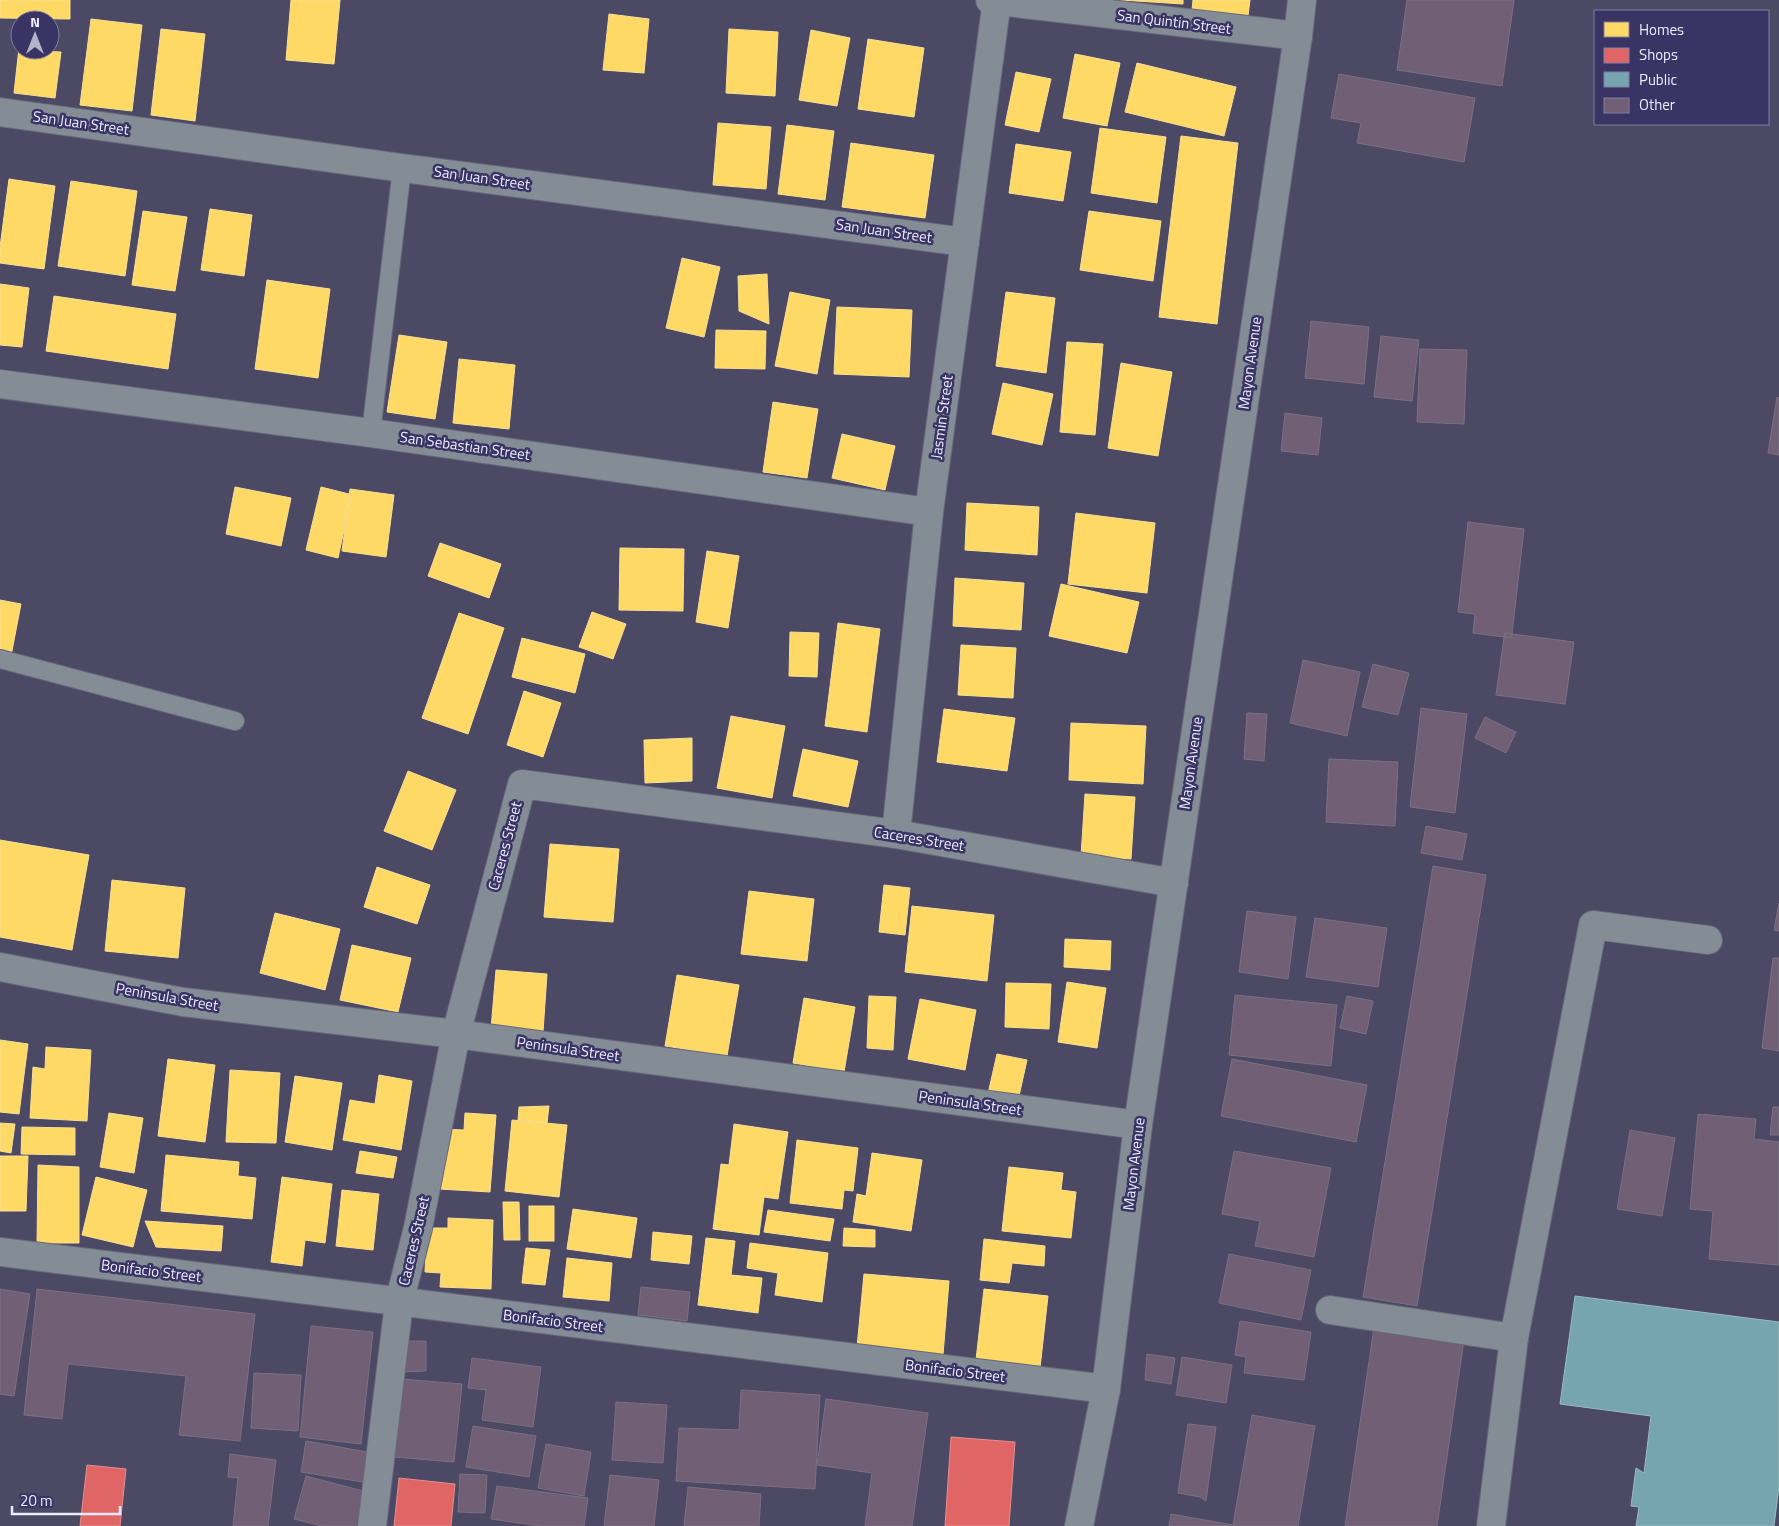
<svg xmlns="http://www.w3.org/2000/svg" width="1779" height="1526" font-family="'Titillium Web',sans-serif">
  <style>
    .homes { fill: #ffd966; stroke: #f9df94 }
    .shops { fill: #e06666; stroke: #e48e94 }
    .public { fill: #76a5af; stroke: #99bac7 }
    .building { fill: #715f76; stroke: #7b7082 }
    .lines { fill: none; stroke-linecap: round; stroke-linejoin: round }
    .service-casing { stroke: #67667b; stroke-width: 20 }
    .minor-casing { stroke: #67667b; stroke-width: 30 }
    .tertiary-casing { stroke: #67667b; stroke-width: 30 }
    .service { stroke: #848c95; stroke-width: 18 }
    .minor { stroke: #848c95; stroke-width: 28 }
    .tertiary { stroke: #848c95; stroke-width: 28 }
    .labels { text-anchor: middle; stroke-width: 5; stroke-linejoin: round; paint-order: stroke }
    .street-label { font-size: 15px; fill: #ececfe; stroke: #393464 }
  </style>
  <rect width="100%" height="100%" fill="#4c4965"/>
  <g class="homes">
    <polygon points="0,0 70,0 70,19 0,18"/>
    <polygon points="291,0 340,0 334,64 286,60"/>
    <polygon points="1120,0 1183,0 1183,4"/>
    <polygon points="1193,0 1250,0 1248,16 1192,10"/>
    <polygon points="609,14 649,19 644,73 603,70"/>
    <polygon points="91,19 142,25 132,111 80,105"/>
    <polygon points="161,29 205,34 195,121 151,115"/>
    <polygon points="729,29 778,32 775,96 726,93"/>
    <polygon points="811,30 850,38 837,106 799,100"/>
    <polygon points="868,39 924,48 914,117 858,109"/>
    <polygon points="19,48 20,50 61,52 55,98 14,93"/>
    <polygon points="1075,54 1120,63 1107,126 1063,118"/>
    <polygon points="1137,63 1236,87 1224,136 1125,112"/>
    <polygon points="1016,72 1051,79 1039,132 1005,125"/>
    <polygon points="718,123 771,127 766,189 713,185"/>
    <polygon points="787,125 834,131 825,200 778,194"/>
    <polygon points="1100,128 1166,137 1157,203 1091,193"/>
    <polygon points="1181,136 1238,143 1217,324 1159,317"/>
    <polygon points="851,143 934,155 925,218 842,207"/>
    <polygon points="1016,144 1071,152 1063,201 1009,193"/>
    <polygon points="9,179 55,186 44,269 0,263 0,247"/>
    <polygon points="71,181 137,191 125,276 58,266"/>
    <polygon points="210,209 252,215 244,276 201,270"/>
    <polygon points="143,211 187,217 175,291 132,285"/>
    <polygon points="1089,211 1161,221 1153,281 1080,270"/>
    <polygon points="682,258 720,267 704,337 666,328"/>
    <polygon points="767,274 769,324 739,311 738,276"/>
    <polygon points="267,280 330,289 318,378 255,369"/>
    <polygon points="0,284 29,288 22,347 0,345"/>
    <polygon points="790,292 830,300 817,374 775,366"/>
    <polygon points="1006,292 1055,298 1046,373 996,366"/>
    <polygon points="54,296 176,314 168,369 46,351"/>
    <polygon points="837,307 912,310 909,377 834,374"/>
    <polygon points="716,330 766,331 765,369 715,368"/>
    <polygon points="399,335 447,342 435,419 387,412"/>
    <polygon points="1067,342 1103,344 1095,435 1060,432"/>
    <polygon points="459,359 515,365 509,429 453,423"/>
    <polygon points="1121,363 1172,372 1158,456 1108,448"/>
    <polygon points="1003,383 1053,394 1042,445 992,434"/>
    <polygon points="773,402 818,409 807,478 763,472"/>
    <polygon points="842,434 895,446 885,490 832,478"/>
    <polygon points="235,487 291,498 281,546 226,534"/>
    <polygon points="321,487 349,494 344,530 338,558 306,550"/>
    <polygon points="350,489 394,495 386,557 342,551"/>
    <polygon points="967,503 1039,507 1037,555 965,550"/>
    <polygon points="1076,513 1155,523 1147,593 1068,584"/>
    <polygon points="440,543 501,564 489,598 428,576"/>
    <polygon points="620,548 684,549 683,611 619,610"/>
    <polygon points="707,551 739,556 728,628 696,622"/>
    <polygon points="955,578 1024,583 1021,630 953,626"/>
    <polygon points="1061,584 1139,602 1127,653 1049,636"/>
    <polygon points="0,600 21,604 11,656 0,654"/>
    <polygon points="592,612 626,624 613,659 579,647"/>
    <polygon points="459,613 504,628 468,734 422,718"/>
    <polygon points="838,623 880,629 867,732 825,726"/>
    <polygon points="790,632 819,633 817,677 789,676"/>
    <polygon points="522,638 585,654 575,693 512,677"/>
    <polygon points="961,645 1016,648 1013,698 958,695"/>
    <polygon points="524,691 561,703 543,757 507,745"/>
    <polygon points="944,709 1015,718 1007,771 937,762"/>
    <polygon points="731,716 785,726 772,798 717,788"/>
    <polygon points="1071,723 1146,726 1143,784 1069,780"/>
    <polygon points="692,738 692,781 645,783 644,740"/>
    <polygon points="803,749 858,761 848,807 793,796"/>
    <polygon points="408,771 456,790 432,850 384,831"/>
    <polygon points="1085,794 1135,797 1131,859 1081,856"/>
    <polygon points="0,840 89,855 72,950 0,937"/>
    <polygon points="550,844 619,849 613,922 544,917"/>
    <polygon points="377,867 430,885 417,924 364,907"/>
    <polygon points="112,880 185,888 178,958 105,951"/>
    <polygon points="884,885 910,888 905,935 879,932"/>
    <polygon points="749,891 814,899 807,961 741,954"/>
    <polygon points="912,906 994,915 987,981 905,972"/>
    <polygon points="275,913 340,929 325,990 260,973"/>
    <polygon points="1065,939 1111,941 1110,970 1064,967"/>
    <polygon points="352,945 411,958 398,1012 340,1000"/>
    <polygon points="496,970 547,974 543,1032 491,1029"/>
    <polygon points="677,975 739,985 727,1056 665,1046"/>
    <polygon points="1067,982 1106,988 1097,1048 1058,1042"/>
    <polygon points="1006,983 1051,984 1049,1029 1005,1027"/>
    <polygon points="869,996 896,997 893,1050 867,1048"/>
    <polygon points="804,998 855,1007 844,1072 793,1063"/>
    <polygon points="920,999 976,1010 965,1070 908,1059"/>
    <polygon points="0,1040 28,1044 19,1114 0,1112"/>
    <polygon points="46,1047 91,1050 87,1121 30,1118 33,1067 45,1069"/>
    <polygon points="997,1054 1027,1060 1017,1105 987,1098"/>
    <polygon points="168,1059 215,1065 205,1142 158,1136"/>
    <polygon points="230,1070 280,1073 276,1143 226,1142"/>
    <polygon points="379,1075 412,1081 401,1150 343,1140 350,1100 375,1104"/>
    <polygon points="295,1076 342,1083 332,1150 285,1142"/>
    <polygon points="549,1106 547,1123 518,1120 519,1107"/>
    <polygon points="109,1113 143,1118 134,1173 100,1167"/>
    <polygon points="465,1113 496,1115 490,1192 439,1189 443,1129 464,1130"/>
    <polygon points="512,1120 567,1125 559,1197 505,1191"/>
    <polygon points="0,1123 15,1124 11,1153 0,1151"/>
    <polygon points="734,1124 788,1132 778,1199 764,1197 759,1235 713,1229 721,1164 729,1165"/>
    <polygon points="22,1127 75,1128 75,1155 21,1154"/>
    <polygon points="797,1140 858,1148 853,1191 844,1190 842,1209 790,1203"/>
    <polygon points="360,1151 397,1157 393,1178 356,1173"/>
    <polygon points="872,1153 922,1160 911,1231 853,1222 857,1194 866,1196"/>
    <polygon points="166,1155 239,1162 238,1176 256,1178 252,1219 161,1211"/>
    <polygon points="0,1156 28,1156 26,1211 0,1211"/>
    <polygon points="38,1165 79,1167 79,1243 37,1243"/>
    <polygon points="1009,1167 1063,1173 1061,1190 1076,1192 1071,1238 1002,1231"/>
    <polygon points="96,1177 147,1190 133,1247 82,1235"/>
    <polygon points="282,1177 332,1184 325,1243 305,1240 302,1266 271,1262"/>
    <polygon points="342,1190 379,1194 373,1250 336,1246"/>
    <polygon points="503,1202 519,1202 520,1240 504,1240"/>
    <rect x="529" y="1206" width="25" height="35"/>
    <polygon points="573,1209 637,1218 631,1258 567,1249"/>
    <polygon points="768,1210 834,1219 830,1241 764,1232"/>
    <polygon points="448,1218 493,1220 491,1289 440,1287 441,1273 425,1272 427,1228 448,1228"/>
    <polygon points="145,1221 223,1226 221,1251 156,1247"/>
    <polygon points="844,1228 875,1230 875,1247 843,1246"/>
    <polygon points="653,1232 692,1236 689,1264 651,1260"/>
    <polygon points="706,1238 735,1241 731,1275 762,1278 758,1313 698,1305"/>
    <polygon points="984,1239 1045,1246 1044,1266 1012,1263 1009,1283 980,1280"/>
    <polygon points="750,1243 828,1253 822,1302 775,1295 778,1273 747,1268"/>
    <polygon points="526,1248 550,1250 545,1285 522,1283"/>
    <polygon points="567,1258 612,1263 609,1301 563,1297"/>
    <polygon points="864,1274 949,1281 943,1355 857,1347"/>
    <polygon points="984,1289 1048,1296 1040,1368 976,1360"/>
  </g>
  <g class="shops">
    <polygon points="951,1437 1015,1442 1009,1526 945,1526"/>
    <polygon points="87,1465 126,1469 120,1526 80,1526"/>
    <polygon points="399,1478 455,1484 451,1526 394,1526"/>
  </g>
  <polygon class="public" points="1575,1296 1779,1322 1779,1486 1774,1526 1636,1526 1639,1507 1631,1506 1636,1468 1644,1473 1651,1416 1560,1404"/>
  <g class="building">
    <polygon points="1407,0 1514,0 1502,86 1397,70"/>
    <polygon points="1339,74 1475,98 1464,162 1357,143 1361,123 1331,118"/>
    <polygon points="1311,321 1369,327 1364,384 1305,378"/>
    <polygon points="1381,336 1419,340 1412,401 1374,397"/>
    <polygon points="1420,349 1467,350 1464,424 1417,422"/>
    <polygon points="1777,397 1779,398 1779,455 1768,453"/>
    <polygon points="1285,413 1322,418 1318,455 1281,451"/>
    <polygon points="1468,522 1524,529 1512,634 1505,633 1504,637 1473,633 1475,614 1458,612"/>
    <polygon points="1505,633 1512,634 1512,637 1504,637"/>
    <polygon points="1512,634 1574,642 1565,704 1496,695 1504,637 1512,637"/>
    <polygon points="1303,660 1360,672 1347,736 1290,723"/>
    <polygon points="1373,664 1409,673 1398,715 1362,707"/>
    <polygon points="1421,708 1467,714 1455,813 1410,807"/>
    <polygon points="1247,713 1267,714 1264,761 1244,759"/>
    <polygon points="1485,717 1516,732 1506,753 1475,738"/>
    <polygon points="1329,759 1398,762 1395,826 1326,822"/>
    <polygon points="1426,826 1467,834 1462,860 1421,853"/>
    <polygon points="1433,866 1486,875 1417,1306 1363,1297"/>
    <polygon points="1779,903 1779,931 1774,930"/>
    <polygon points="1247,911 1296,917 1288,979 1239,972"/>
    <polygon points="1315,918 1387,928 1378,987 1306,977"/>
    <polygon points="1773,958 1779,958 1779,1051 1762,1048"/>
    <polygon points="1235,995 1337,1005 1331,1066 1229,1055"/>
    <polygon points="1347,996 1373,1001 1366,1034 1340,1028"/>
    <polygon points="1232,1059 1367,1085 1356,1142 1221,1116"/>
    <polygon points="1773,1107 1779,1107 1779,1135 1770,1135"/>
    <polygon points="1698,1114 1756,1119 1754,1139 1779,1142 1779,1265 1709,1259 1713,1211 1690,1209"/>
    <polygon points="1630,1130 1675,1138 1662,1216 1617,1209"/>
    <polygon points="1234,1151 1331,1168 1314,1257 1255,1246 1260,1221 1222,1214"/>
    <polygon points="1229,1254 1311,1270 1301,1320 1219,1303"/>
    <polygon points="641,1287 690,1292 687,1321 638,1315"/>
    <polygon points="0,1289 30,1294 14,1396 0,1394"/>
    <polygon points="37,1289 255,1314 240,1441 179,1435 186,1376 68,1364 62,1419 24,1415"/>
    <polygon points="1240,1321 1311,1332 1304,1380 1244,1373 1246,1357 1235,1355"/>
    <polygon points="311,1326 373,1332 361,1444 300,1437"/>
    <polygon points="1374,1327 1464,1340 1437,1526 1345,1526"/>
    <polygon points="401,1341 426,1341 426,1371 401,1372"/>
    <polygon points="1147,1354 1175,1358 1171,1384 1145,1380"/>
    <polygon points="1182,1357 1232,1365 1226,1403 1176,1395"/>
    <polygon points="472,1358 541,1367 533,1427 482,1420 486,1390 468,1388"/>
    <polygon points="254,1373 301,1375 298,1431 251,1428"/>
    <polygon points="402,1379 462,1384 454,1462 394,1457"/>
    <polygon points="741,1390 820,1395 815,1489 676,1481 679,1428 739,1430"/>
    <polygon points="826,1399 928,1413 912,1526 865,1526 872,1473 817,1465"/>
    <polygon points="616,1402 667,1405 663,1463 612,1460"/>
    <polygon points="1252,1415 1315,1426 1298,1526 1169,1526 1171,1514 1233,1525"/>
    <polygon points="1188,1424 1216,1427 1206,1501 1200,1497 1178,1493"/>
    <polygon points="473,1426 536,1436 529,1477 466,1467"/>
    <polygon points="306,1441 367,1452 363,1482 301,1472"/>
    <polygon points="546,1444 591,1452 584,1496 538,1488"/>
    <polygon points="230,1454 276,1460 268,1526 233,1526 238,1478 228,1477"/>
    <polygon points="460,1474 487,1475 485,1513 458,1512"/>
    <polygon points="610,1475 659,1480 654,1526 604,1526"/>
    <polygon points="306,1476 367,1492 358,1526 322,1526 294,1519"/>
    <polygon points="497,1486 588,1498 584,1526 540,1526 491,1519"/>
    <polygon points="688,1487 761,1494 759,1526 684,1526"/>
  </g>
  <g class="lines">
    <defs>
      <g id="service">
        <polyline points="371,433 402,168"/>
        <polyline points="0,659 235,721"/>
      </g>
      <g id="minor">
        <polyline points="990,0 1298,36"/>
        <polyline points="0,112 402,168 965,242"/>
        <polyline points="0,384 371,433 929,512"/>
        <polyline points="896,834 929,512 997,0"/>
        <polyline points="0,967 183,1002 456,1034 1138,1125"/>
        <polyline points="0,1252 1106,1389"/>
        <polyline points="1330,1310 1514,1338"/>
        <polyline points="372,1526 399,1303 418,1228 456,1034 522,784 896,834 1174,883"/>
        <polyline points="1491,1526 1514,1338 1593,925 1708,940"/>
      </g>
      <polyline id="tertiary" points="1079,1526 1106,1389 1138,1125 1298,36 1302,0"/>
    </defs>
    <use href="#service" class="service-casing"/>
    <use href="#minor" class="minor-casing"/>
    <use href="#tertiary" class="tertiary-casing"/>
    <use href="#service" class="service"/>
    <use href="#minor" class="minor"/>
    <use href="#tertiary" class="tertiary"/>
  </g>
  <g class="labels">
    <g class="street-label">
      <text transform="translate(1174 22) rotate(7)" y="5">San Quintin Street</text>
      <text transform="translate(81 123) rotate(8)" y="5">San Juan Street</text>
      <text transform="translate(482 178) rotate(8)" y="5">San Juan Street</text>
      <text transform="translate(884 231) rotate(8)" y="5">San Juan Street</text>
      <text transform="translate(1250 363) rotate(-82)" y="5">Mayon Avenue</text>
      <text transform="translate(942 417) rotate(-82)" y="5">Jasmin Street</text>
      <text transform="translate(465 446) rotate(8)" y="5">San Sebastian Street</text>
      <text transform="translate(1191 763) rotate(-82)" y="5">Mayon Avenue</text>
      <text transform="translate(919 839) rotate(9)" y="5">Caceres Street</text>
      <text transform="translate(505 846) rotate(-75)" y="5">Caceres Street</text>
      <text transform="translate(167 997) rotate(10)" y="5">Peninsula Street</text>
      <text transform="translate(568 1049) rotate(8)" y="5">Peninsula Street</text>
      <text transform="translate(970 1103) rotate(8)" y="5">Peninsula Street</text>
      <text transform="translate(1134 1164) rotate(-83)" y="5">Mayon Avenue</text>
      <text transform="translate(414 1241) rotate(-77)" y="5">Caceres Street</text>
      <text transform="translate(151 1271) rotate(7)" y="5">Bonifacio Street</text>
      <text transform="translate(553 1321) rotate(7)" y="5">Bonifacio Street</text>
      <text transform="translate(955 1371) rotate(7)" y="5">Bonifacio Street</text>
    </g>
  </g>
  <rect x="1594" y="10" width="175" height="115" fill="#393464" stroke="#817ea2"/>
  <rect x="1604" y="22" width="25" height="15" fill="#ffd966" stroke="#817ea2"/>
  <text x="1639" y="35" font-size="15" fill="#ececfe">Homes</text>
  <rect x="1604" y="48" width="25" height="15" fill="#e06666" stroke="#817ea2"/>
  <text x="1639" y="60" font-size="15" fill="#ececfe">Shops</text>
  <rect x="1604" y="72" width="25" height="15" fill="#76a5af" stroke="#817ea2"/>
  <text x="1639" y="85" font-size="15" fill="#ececfe">Public</text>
  <rect x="1604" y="98" width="25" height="15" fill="#715f76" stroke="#817ea2"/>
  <text x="1639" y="110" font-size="15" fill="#ececfe">Other</text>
  <g transform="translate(35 35)"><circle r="24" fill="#393464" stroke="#817ea2"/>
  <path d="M0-4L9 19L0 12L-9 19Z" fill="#b4b3c8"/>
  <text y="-8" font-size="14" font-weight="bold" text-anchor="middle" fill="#ececfe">N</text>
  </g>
  <path d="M12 1506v8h108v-8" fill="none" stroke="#ececfe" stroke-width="2.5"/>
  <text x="20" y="1506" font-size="15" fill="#ececfe" stroke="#393464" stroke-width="4" paint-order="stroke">20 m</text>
</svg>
